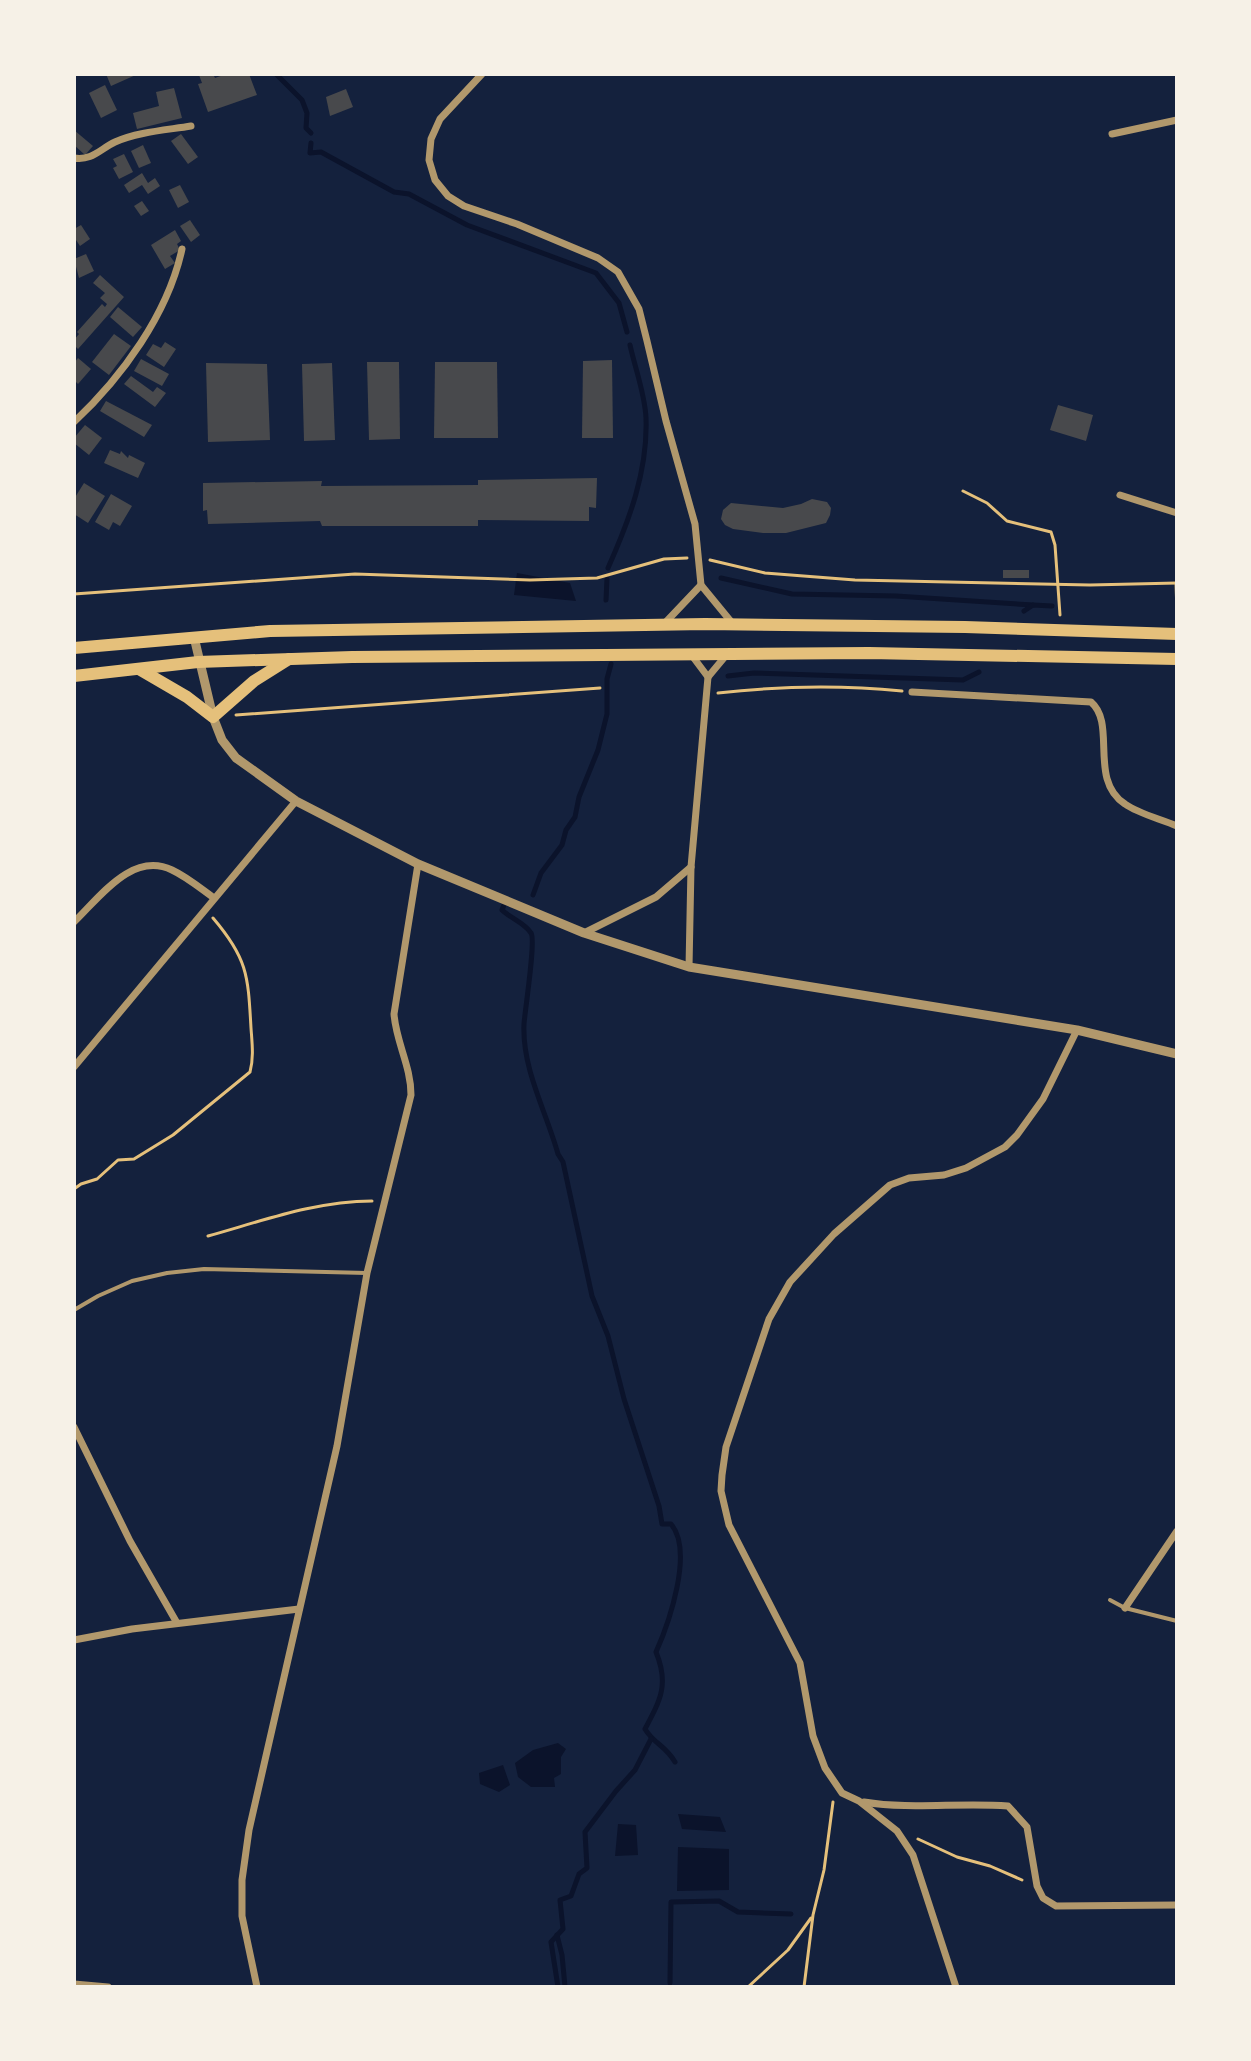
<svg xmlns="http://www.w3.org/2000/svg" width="1251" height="2061" font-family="Manrope,sans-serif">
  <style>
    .water { fill: #0b132b }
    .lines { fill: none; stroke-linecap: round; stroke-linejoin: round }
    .stream { stroke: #0b132b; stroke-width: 5 }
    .building { fill: #48494c }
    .path { stroke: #e5c07b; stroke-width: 3 }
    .service { stroke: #b1986c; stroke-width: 4 }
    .minor { stroke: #b1986c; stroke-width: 7 }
    .tertiary { stroke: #b1986c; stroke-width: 9 }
    .trunk { stroke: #e5c07b; stroke-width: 12 }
  </style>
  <rect width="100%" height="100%" fill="#14213d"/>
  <g class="water">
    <polygon points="517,573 570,583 576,601 514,595"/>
    <polygon points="558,1743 566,1749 561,1757 561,1774 554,1778 555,1787 531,1787 518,1777 515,1763 533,1750"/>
    <polygon points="503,1765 510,1785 499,1792 480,1784 479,1773"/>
    <polygon points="678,1814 720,1817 726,1832 682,1829"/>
    <polygon points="618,1824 636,1825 638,1855 615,1856"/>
    <polygon points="678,1847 729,1849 729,1890 677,1891"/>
  </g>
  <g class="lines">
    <g class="stream">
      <polyline points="276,74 302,100 307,113 306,128 311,133"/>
      <polyline points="311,143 310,153 321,152 394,192 409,194 467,225 596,273 619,303 627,332"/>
      <path d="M608,568C629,521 648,471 646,418C645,394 635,368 630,345"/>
      <polyline points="721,578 792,594 896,596 1033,605"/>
      <polyline points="606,600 607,579"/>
      <polyline points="1024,611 1033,605 1052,606"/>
      <polyline points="728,676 754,673 963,680 979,672"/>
      <polyline points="533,895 541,873 562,845 566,830 575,817 579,797 598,750 607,714 607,679 611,664"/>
      <path d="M504,905L502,910C510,918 525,923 531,933C536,940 525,1010 524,1024C522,1069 546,1111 558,1154L563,1162L592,1296L608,1336L624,1399L659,1506L662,1524H671C694,1551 669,1623 656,1652C669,1684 661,1699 645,1729C654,1744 665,1745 675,1762"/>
      <polyline points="557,1935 562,1955 565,1987"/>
      <polyline points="670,1983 671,1902 719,1901 738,1912 791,1914"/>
      <polyline points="558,1987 551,1942 563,1929 560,1900 571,1896 579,1874 587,1868 585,1832 616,1791 635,1770 651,1739"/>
    </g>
  </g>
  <g class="building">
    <polygon points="106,74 138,74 111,86"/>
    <polygon points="202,74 213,74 215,78 226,74 249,74 257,95 208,112 198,84 202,83 199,75"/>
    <polygon points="105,85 117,110 101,118 89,93"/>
    <polygon points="174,88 182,118 137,129 133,113 159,106 156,92"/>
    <polygon points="346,89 353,107 330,116 326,97"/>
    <polygon points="74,130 93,146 85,155 74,145"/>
    <polygon points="181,134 198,157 188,164 171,141"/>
    <polygon points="143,145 151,163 139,168 131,151"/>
    <polygon points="124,154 133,172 119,179 113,168 117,166 113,159"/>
    <polygon points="142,173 148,183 155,178 160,186 148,194 142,185 129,193 124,185"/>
    <polygon points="180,185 189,202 178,208 169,190"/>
    <polygon points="142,201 149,211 141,216 134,206"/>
    <polygon points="190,220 200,235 191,242 180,226"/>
    <polygon points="81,225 90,239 80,246 74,237 74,229"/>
    <polygon points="175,230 181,241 177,244 180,250 170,256 175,263 165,269 151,245"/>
    <polygon points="86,254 94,271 79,278 74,259"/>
    <polygon points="100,275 124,297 78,349 74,345 74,340 79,334 77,332 102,304 105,307 107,304 100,298 105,293 93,283"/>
    <polygon points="118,307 142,327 133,337 110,317"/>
    <polygon points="114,334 131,346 109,375 92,362"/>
    <polygon points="165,342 176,349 164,367 146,355 153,344 161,348"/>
    <polygon points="78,358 91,369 78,384 74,380 74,363"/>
    <polygon points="141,359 169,374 162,386 134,371"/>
    <polygon points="612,360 613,438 582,438 583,361"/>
    <polygon points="367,362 399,362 400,439 369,440"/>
    <polygon points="435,362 497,362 498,438 434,438"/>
    <polygon points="206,363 267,364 270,440 208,442"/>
    <polygon points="332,363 335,440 304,441 302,364"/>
    <polygon points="131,376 153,392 157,387 166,393 155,407 124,384"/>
    <polygon points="106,401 152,425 144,437 100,411"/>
    <polygon points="1058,405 1093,415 1086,441 1050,430"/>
    <polygon points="85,425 102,438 89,455 74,443 74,438"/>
    <polygon points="110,450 120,454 121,451 128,458 129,455 145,463 138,478 104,463"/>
    <polygon points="597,478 596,508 589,507 589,521 478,520 478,526 322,526 320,521 208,524 207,510 203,511 203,483 322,481 321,486 478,485 478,480"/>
    <polygon points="84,483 105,496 88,523 74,514 74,499"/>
    <polygon points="111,494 132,506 120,526 113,522 109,530 95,522"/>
    <polygon points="812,499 827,502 831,508 830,515 826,523 786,533 763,533 733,529 725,525 721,519 723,510 731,503 783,508 801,504"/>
    <rect x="1003" y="570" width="26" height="8"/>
  </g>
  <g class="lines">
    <g class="path">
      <polyline points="963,491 987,503 1007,521 1051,532 1055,545 1060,615"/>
      <polyline points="710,560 765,573 855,580 1090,585 1177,583"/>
      <polyline points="1176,583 1177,613"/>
      <polyline points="74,594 355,574 530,580 597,578 664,559 687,558"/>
      <path d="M718,693C780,686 840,685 902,691"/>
      <polyline points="236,715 600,688"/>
      <path d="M74,1189L81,1184L97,1179L118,1160L134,1159L173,1135L250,1072C254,1057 252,1043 251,1028C248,976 248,959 213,918"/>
      <path d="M208,1236C262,1221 316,1201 372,1201"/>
      <polyline points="918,1839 957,1857 990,1866 1022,1880"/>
      <polyline points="748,1987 788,1950 811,1918"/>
      <polyline points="804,1987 813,1915 824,1870 833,1802"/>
    </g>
    <g class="service">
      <polyline points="74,1310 98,1296 132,1281 167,1273 204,1269 367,1273"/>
      <polyline points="1110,1600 1125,1608 1177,1621"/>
    </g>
    <g class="minor">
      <polyline points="482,74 440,119 431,139 429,160 435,180 448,196 464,206 517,224 598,258 618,272 639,309 647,341 666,421 695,524 701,585 733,624"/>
      <polyline points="1112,134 1177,120"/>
      <path d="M74,158C92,161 100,149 115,142C137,132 167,130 191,126"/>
      <path d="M74,422C122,377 168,314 182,249"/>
      <polyline points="1120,495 1177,513"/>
      <polyline points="664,624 701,585"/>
      <polyline points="690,653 708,677"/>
      <path d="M912,692L1091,702C1117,724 1088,780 1125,804C1139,814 1161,819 1177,826"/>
      <path d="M74,922C100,897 132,851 172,870C187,877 200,888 214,898"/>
      <polyline points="584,933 656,897 691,867"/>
      <polyline points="689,967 691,867 708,677 728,653"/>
      <polyline points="74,1067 296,801"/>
      <polyline points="74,1427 130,1541 177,1623"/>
      <polyline points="1125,1608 1177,1531"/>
      <polyline points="74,1640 132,1629 299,1609"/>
      <path d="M864,1802C912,1810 959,1802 1008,1806L1027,1827L1037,1886L1043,1898L1056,1906L1177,1905"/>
      <polyline points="74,1984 108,1987"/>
      <path d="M257,1987L242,1916V1880L249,1830L337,1446L367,1273L411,1095C411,1066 396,1042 394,1014L418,864"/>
      <polyline points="956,1987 913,1855 897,1831 859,1801 842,1793 825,1768 813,1736 800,1663 729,1525 721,1491 722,1475 726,1447 769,1319 790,1282 834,1234 890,1185 909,1178 944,1175 966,1168 1005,1147 1017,1135 1043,1099 1077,1030"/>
    </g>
    <polyline class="tertiary" points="194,637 213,717 222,740 236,758 296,801 418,864 584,933 689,967 1077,1030 1177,1054"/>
    <g class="trunk">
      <polyline points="74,648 270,631 705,624 965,627 1177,634"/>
      <polyline points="139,669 187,697 213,717 254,681 289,659"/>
      <polyline points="74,676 198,662 352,657 869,653 1177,659"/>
    </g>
  </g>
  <rect width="1251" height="2061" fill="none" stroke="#f6f1e7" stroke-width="152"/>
</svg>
